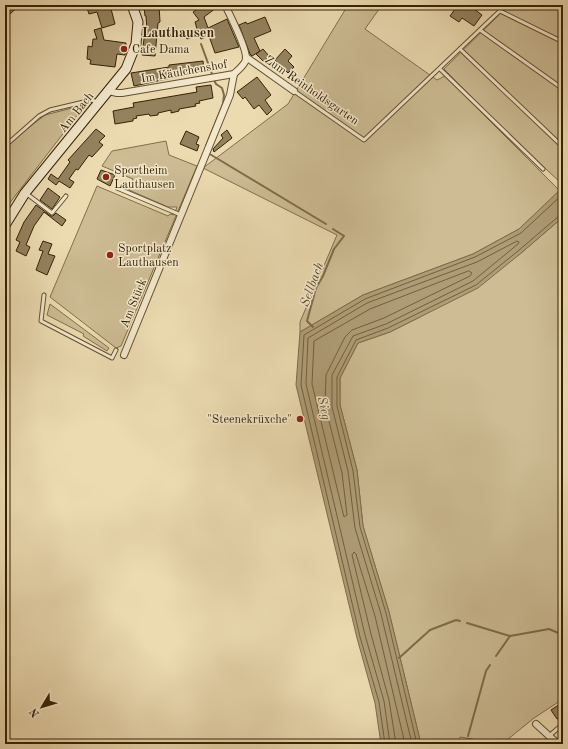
<svg xmlns="http://www.w3.org/2000/svg" width="568" height="749" font-family="'Old Standard TT',serif">
  <style>
    .green { fill: #cdbc94; stroke: #816f4c }
    .water { fill: #ae9c76; stroke: #7e6b48 }
    .lines { fill: none; stroke-linecap: round; stroke-linejoin: round }
    .shore { stroke: #725f3d; stroke-width: 1 }
    .stream { stroke: #7e6b48; stroke-width: 2 }
    .building { fill: #94825e; stroke: #352204 }
    .lane-casing { stroke: #63502f; stroke-width: 5 }
    .street-casing { stroke: #63502f; stroke-width: 8 }
    .secondary-casing { stroke: #352204; stroke-width: 11 }
    .lane { stroke: #f3e8cc; stroke-width: 3 }
    .street { stroke: #f3e8cc; stroke-width: 6 }
    .secondary { stroke: #f3e8cc; stroke-width: 9 }
    .poi-dot { fill: #8f2418; stroke: #f3e8cc; stroke-width: 1.5 }
    .labels { text-anchor: middle; stroke-width: 3; stroke-linejoin: round; paint-order: stroke }
    .poi-label { font-size: 12px; fill: #352204; stroke: #f3e8cc; text-anchor: start }
    .street-label { font-size: 12px; fill: #352204; stroke: #f3e8cc }
    .water-label { font-size: 13px; font-style: italic; fill: #5f4d2c; stroke: #f3e8cc }
    .quarter-label { font-size: 14px; font-weight: bold; fill: #352204; stroke: #f3e8cc }
  </style>
  <rect width="100%" height="100%" fill="#ecdbb1"/>
  <filter id="stains"><feTurbulence type="fractalNoise" baseFrequency=".005" numOctaves="4"/><feColorMatrix values="0 0 0 0 .2 0 0 0 0 .09 0 0 0 0 .02 0 0 0 .5 -.17"/></filter>
  <radialGradient id="worn" r=".72"><stop offset=".6" stop-color="#630" stop-opacity="0"/><stop offset="1" stop-color="#630" stop-opacity=".3"/></radialGradient>
  <g class="green">
    <polygon points="348,5 382,5 365,29 437,80 445,76 560,191 519,229 473,254 363,295 300,332 300,322 337,235 203,168 288,104"/>
    <polygon points="509,5 563,5 563,178 560,182 508,134 444,69"/>
    <polygon points="84,105 79,113 5,209 5,146 45,115"/>
    <polygon points="166,141 169,155 197,166 121,346 116,348 50,297 97,186 168,216 170,214 174,215 177,207 168,207 129,190 133,179 102,166 112,151"/>
    <polygon points="563,217 563,699 534,718 502,744 473,744 473,739 460,737 458,744 421,744 389,612 363,526 357,470 340,405 340,378 358,343 390,332 420,317 520,254"/>
    <polygon points="50,304 109,348 107,351 83,336 84,334 47,315"/>
  </g>
  <polygon class="water" points="563,187 563,217 520,254 478,288 390,332 358,343 340,378 340,405 357,470 363,526 389,612 421,744 381,744 375,703 357,638 296,385 300,332 363,295 473,254 519,229"/>
  <g class="lines">
    <g class="shore">
      <polygon points="469,271 472,273 470,276 384,318 352,330 345,337 326,375 325,405 342,473 347,515 344,517 312,384 314,341 370,309"/>
      <polyline points="385,744 379,702 360,637 301,385 304,335 365,299 475,257 521,233 563,194"/>
      <polyline points="390,744 384,701 365,635 306,384 308,338 367,303 477,262 517,241 519,242 518,244 473,281 386,324 353,336 332,375 332,407 348,471 355,528 381,614 412,744"/>
      <polyline points="396,744 389,700 371,634 352,555 354,552 356,554 375,616 405,744"/>
      <polyline points="417,744 386,613 360,527 353,471 337,406 337,377 356,340 388,328 476,285 518,251 559,216 563,215"/>
    </g>
    <g class="stream">
      <polyline points="201,44 212,74"/>
      <polyline points="206,146 223,104 224,95 222,88 216,84 214,80"/>
      <polyline points="208,153 326,224"/>
      <polyline points="313,327 307,321 316,288 323,276 334,249 344,236 333,229"/>
      <polyline points="467,623 510,636"/>
      <polyline points="496,656 510,636 549,629 563,635"/>
      <polyline points="399,658 430,630 456,620 460,621"/>
      <polyline points="468,736 486,671 490,665"/>
    </g>
  </g>
  <g class="building">
    <polygon points="5,5 20,5 10,14 5,8"/>
    <polygon points="86,5 110,5 115,24 102,28 97,12 89,14"/>
    <polygon points="159,5 160,22 158,23 155,56 142,55 145,31 147,31 146,16 145,16 144,6"/>
    <polygon points="204,5 220,5 204,17 208,28 227,19 239,47 215,53 209,36 201,39 199,35 187,39 185,33 197,29 195,22 199,20 193,12"/>
    <polygon points="458,5 469,5 482,15 474,26 462,18 459,22 450,16"/>
    <polygon points="265,17 271,31 254,38 260,51 252,56 250,54 239,25 246,22 247,24"/>
    <polygon points="101,28 104,40 126,43 125,55 117,54 115,67 90,64 91,60 87,59 88,46 92,47 93,39 97,39 94,30"/>
    <polygon points="263,49 269,56 264,62 256,54"/>
    <polygon points="285,49 292,56 288,61 294,67 288,73 275,60"/>
    <polygon points="203,61 204,71 134,86 131,73 169,67 169,65"/>
    <polygon points="257,77 271,95 265,100 272,110 267,115 259,105 254,109 245,97 243,99 237,92"/>
    <polygon points="211,85 213,98 199,101 200,103 195,104 196,106 179,109 179,111 171,113 171,110 158,113 158,115 150,116 149,114 136,116 137,118 133,119 133,121 115,124 113,111 134,107 133,103 197,92 196,87"/>
    <polygon points="96,129 105,136 99,142 103,145 92,157 89,155 78,170 76,169 69,179 74,182 70,188 59,181 56,185 48,179 51,174 58,179 70,162 68,160"/>
    <polygon points="227,130 232,138 214,152 213,149 223,138 221,135"/>
    <polygon points="186,131 199,137 196,144 199,145 197,151 180,144"/>
    <polygon points="101,170 115,175 110,186 97,179"/>
    <polygon points="48,188 60,197 52,209 40,200"/>
    <polygon points="36,205 51,216 53,216 56,213 66,220 62,226 44,212 34,226 26,245 30,247 26,256 16,251 20,242 16,240 24,222"/>
    <polygon points="43,241 52,244 48,254 55,256 47,275 36,270 43,251 39,250"/>
    <polygon points="563,702 563,716 557,719 551,710"/>
  </g>
  <g class="lines">
    <defs>
      <g id="lane">
        <polyline points="500,11 563,42"/>
        <polyline points="480,30 563,89"/>
        <polyline points="460,49 563,147"/>
        <polyline points="440,69 543,169"/>
        <polyline points="294,91 364,140 506,5"/>
        <polyline points="5,146 39,116 50,110 92,100 97,102"/>
        <polyline points="117,188 181,215"/>
        <polyline points="27,194 52,213 66,196"/>
        <polyline points="44,295 41,321 112,358 116,350"/>
        <polyline points="549,736 563,724"/>
      </g>
      <g id="street">
        <polyline points="246,57 294,91"/>
        <path d="M109,91L117,93H122L234,74C238,70 245,65 246,59C247,49 230,15 225,5"/>
        <polyline points="124,355 230,95 234,74"/>
        <polyline points="536,724 558,744"/>
      </g>
      <polyline id="secondary" points="5,225 25,193 126,69 136,44 138,22 132,5"/>
    </defs>
    <use href="#lane" class="lane-casing"/>
    <use href="#street" class="street-casing"/>
    <use href="#secondary" class="secondary-casing"/>
    <use href="#lane" class="lane"/>
    <use href="#street" class="street"/>
    <use href="#secondary" class="secondary"/>
  </g>
  <g class="poi-dot">
    <circle cx="124" cy="49" r="4"/>
    <circle cx="106" cy="177" r="4"/>
    <circle cx="110" cy="255" r="4"/>
    <circle cx="300" cy="419" r="4"/>
  </g>
  <g class="labels">
    <g class="poi-label">
      <text x="132" y="53">Cafe Dama</text>
      <text x="114" y="174">Sportheim<tspan x="114" dy="14">Lauthausen</tspan></text>
      <text x="118" y="252">Sportplatz<tspan x="118" dy="14">Lauthausen</tspan></text>
      <text x="292" y="423" text-anchor="end">"Steenekrüxche"</text>
    </g>
    <g class="street-label">
      <text transform="translate(184 71) rotate(-10)" y="4">Im Käulchenshof</text>
      <text transform="translate(312 90) rotate(35)" y="4">Zum Reinholdsgarten</text>
      <text transform="translate(76 112) rotate(-51)" y="4">Am Bach</text>
      <text transform="translate(133 303) rotate(-68)" y="4">Am Stück</text>
    </g>
    <g class="water-label">
      <text transform="translate(311 284) rotate(-70)" y="5">Sellbach</text>
      <text transform="translate(325 408) rotate(77)" y="5">Sieg</text>
    </g>
    <g class="quarter-label">
      <text x="178" y="37">Lauthausen</text>
    </g>
  </g>
  <rect width="568" height="749" fill="none" stroke="#ecdbb1" stroke-width="20"/>
  <rect x="6" y="6" width="556" height="737" fill="none" stroke="#352204" stroke-width="2"/>
  <rect x="10" y="10" width="548" height="729" fill="none" stroke="#352204"/>
  <g transform="translate(42 707) rotate(232)" stroke="#f3e8cc" stroke-width="3" paint-order="stroke">
  <path d="M0-3L7 15L0 10L-7 15Z" fill="#352204"/>
  <text y="-6" font-size="11" font-weight="bold" text-anchor="middle" fill="#352204">N</text>
  </g>
  <rect width="100%" height="100%" filter="url(#stains)"/>
  <rect width="100%" height="100%" fill="url(#worn)"/>
</svg>
